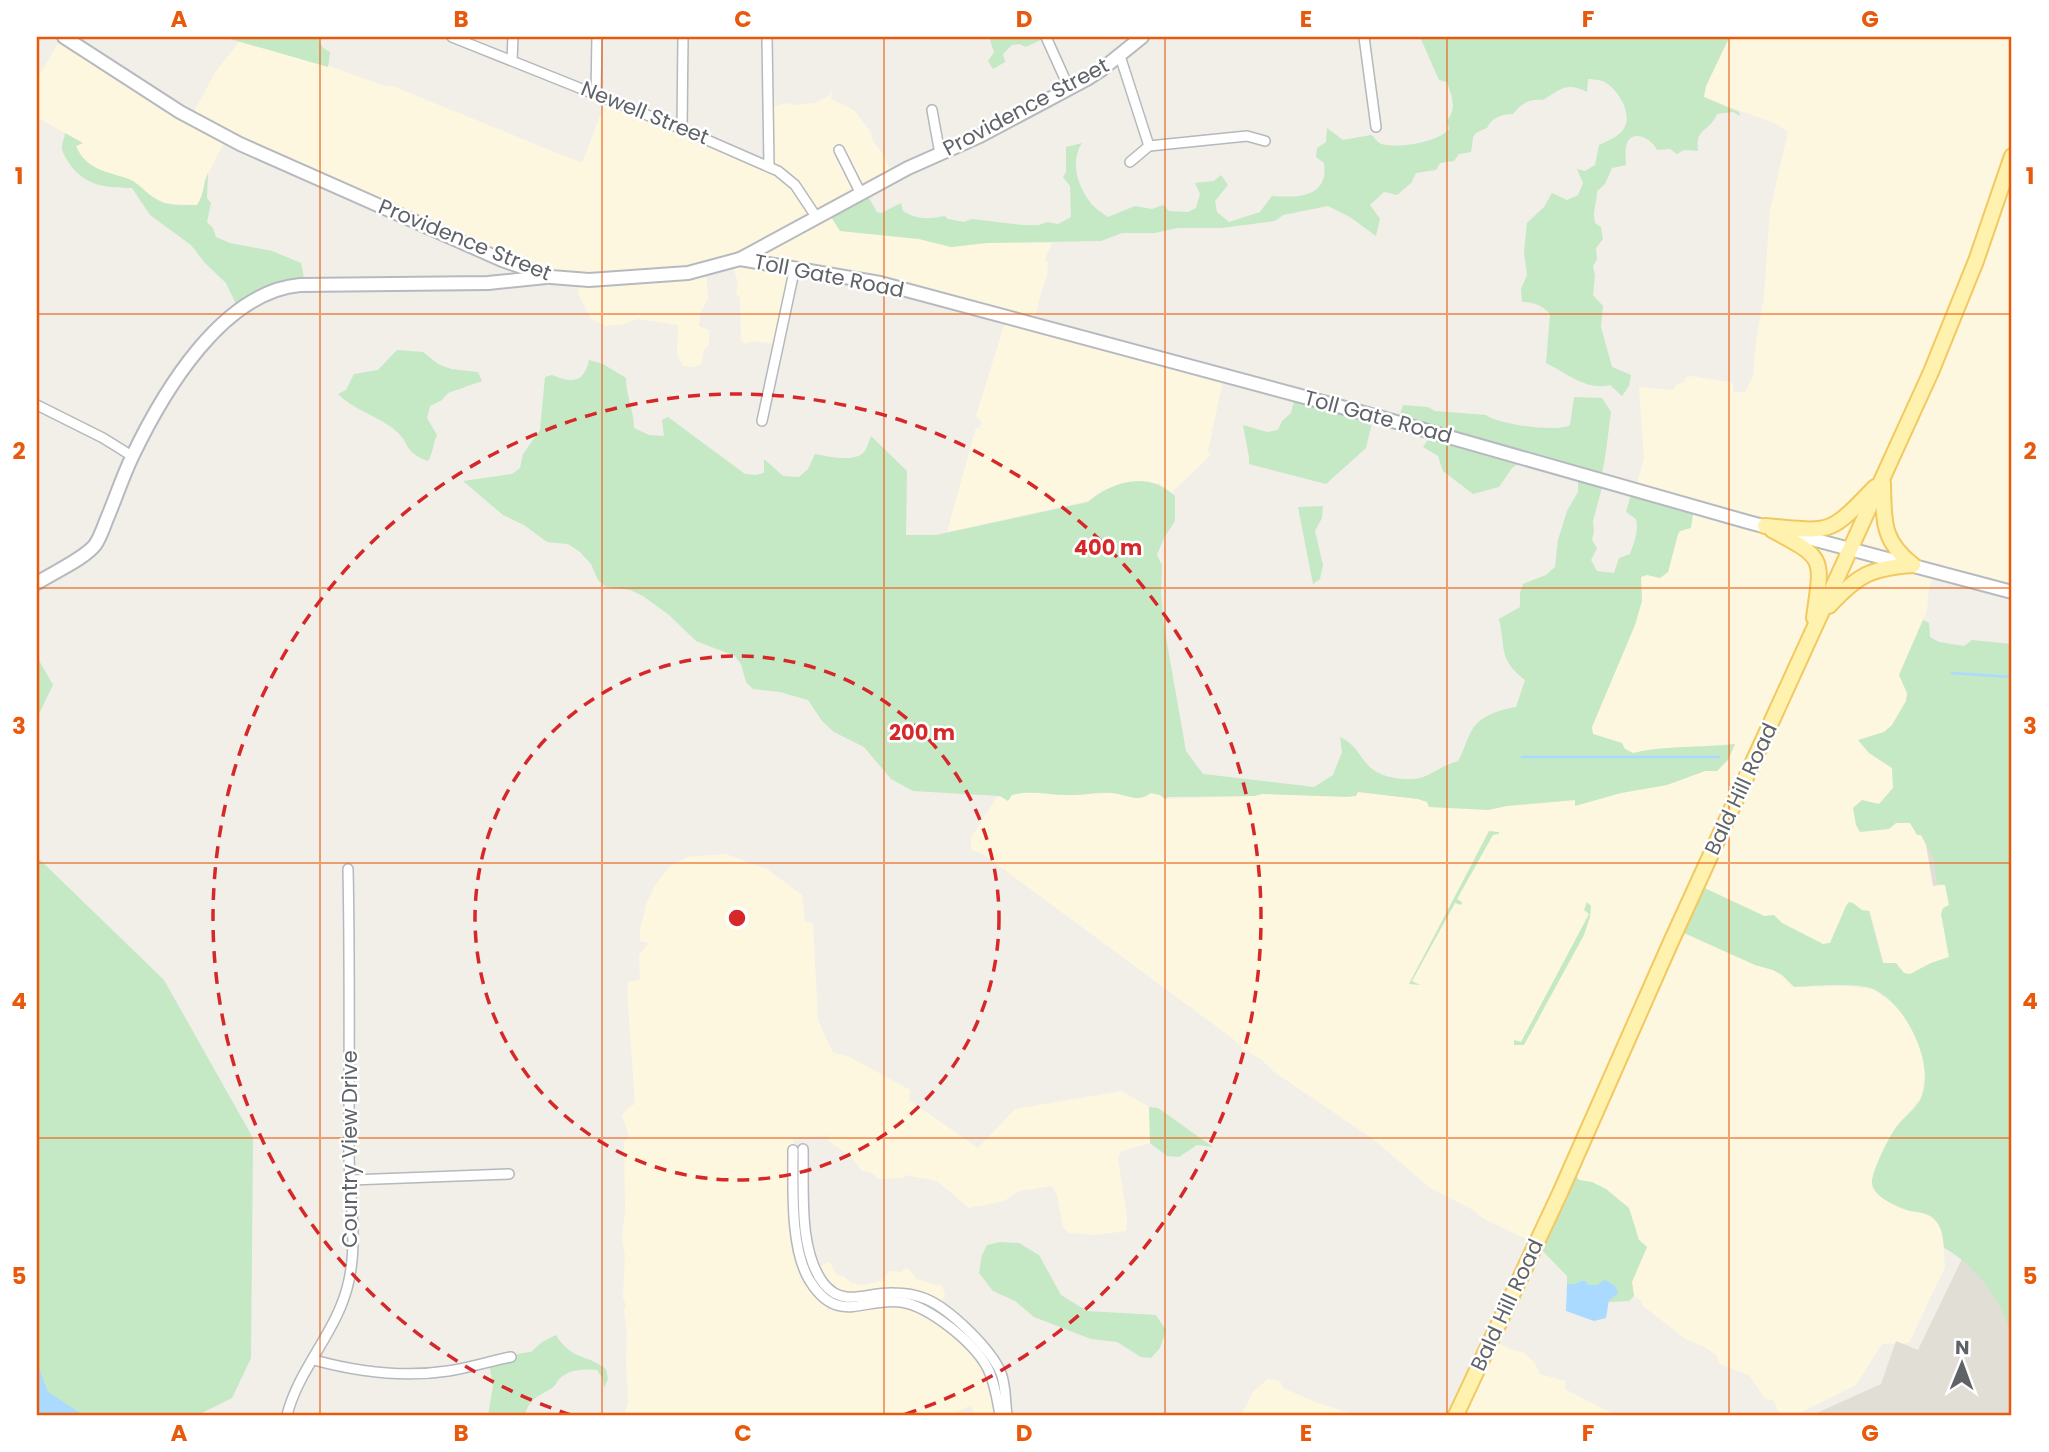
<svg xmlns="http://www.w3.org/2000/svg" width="2049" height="1452" font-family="Poppins,sans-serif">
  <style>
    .commercial { fill: #fef7e0 }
    .education { fill: #e1ded6 }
    .green { fill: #c5e8c5 }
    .water { fill: #aadaff }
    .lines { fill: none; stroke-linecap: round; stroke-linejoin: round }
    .stream { stroke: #aadaff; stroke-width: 2.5 }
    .street-casing { stroke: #b5b8bc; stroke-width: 12 }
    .secondary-casing { stroke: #b6babf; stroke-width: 16 }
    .primary-casing { stroke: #f2c960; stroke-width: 18 }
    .street { stroke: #fff; stroke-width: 9 }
    .secondary { stroke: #fff; stroke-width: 12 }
    .primary { stroke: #fff2af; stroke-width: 14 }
    .grid { fill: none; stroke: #e8590c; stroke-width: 2; stroke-opacity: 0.55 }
    .ring { fill: none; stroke: #d62828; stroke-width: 3.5; stroke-dasharray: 12 9 }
    .labels { text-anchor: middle; stroke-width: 5; stroke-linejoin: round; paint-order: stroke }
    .street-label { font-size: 21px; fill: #5f6368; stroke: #fff }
    .centre { fill: #d62828; stroke: #fff; stroke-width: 3.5 }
    .ring-label { font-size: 21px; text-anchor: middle; font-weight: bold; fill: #d62828; stroke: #fff; stroke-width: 5; stroke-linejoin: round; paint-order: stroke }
    .neatline { fill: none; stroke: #e8590c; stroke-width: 2.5 }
    .grid-label { font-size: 23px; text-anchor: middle; font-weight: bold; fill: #e8590c }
  </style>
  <rect width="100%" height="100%" fill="#f1efe8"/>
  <g class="commercial">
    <polygon points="62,37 192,115 216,71 240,41 332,67 385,86 392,86 582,163 607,98 765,164 771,107 786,103 797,105 815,103 827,97 832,91 831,99 854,110 871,132 873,141 884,155 893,178 868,192 839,231 919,239 951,247 987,243 1052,243 1045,259 1048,263 1047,276 1040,296 1034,324 1223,380 1208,451 1211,455 1171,493 1159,483 1102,490 1088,501 947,532 976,428 979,428 982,422 976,416 1006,319 797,269 775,344 754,341 746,344 741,340 740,298 736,294 738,283 732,263 706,269 708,299 701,311 699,326 709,330 709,346 704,349 702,364 694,367 683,366 677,354 678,325 637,319 624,324 606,326 591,319 579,295 578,277 552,277 227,138 204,181 203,197 197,205 164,203 143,191 131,180 110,175 86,162 77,150 76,146 82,143 37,117 37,79"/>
    <polygon points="1734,37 2012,37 2012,580 2010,587 1935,570 1929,588 1927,610 1899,675 1907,693 1906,701 1892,725 1884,732 1858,740 1869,753 1892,768 1893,788 1879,804 1896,823 1910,823 1921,835 1947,888 1949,905 1941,914 1949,957 1931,963 1910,974 1904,973 1896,963 1884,963 1870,911 1862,911 1853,903 1846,906 1830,943 1823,944 1782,923 1774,915 1765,916 1696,884 1755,965 1773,970 1782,975 1794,987 1843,986 1873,989 1900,1009 1915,1036 1926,1067 1921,1098 1895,1128 1905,1210 1922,1212 1933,1217 1942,1230 1945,1267 1909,1343 1882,1344 1856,1385 1796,1415 1780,1415 1773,1400 1765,1399 1749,1375 1720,1364 1717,1356 1705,1347 1687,1340 1643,1306 1641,1301 1633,1295 1632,1282 1647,1247 1639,1240 1629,1208 1592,1182 1579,1180 1571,1169 1535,1243 1484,1219 1473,1210 1430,1188 1373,1139 1274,1072 1262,1060 1243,1049 1232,1038 983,854 971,850 971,838 997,797 1003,796 1008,801 1012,795 1020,792 1069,795 1114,793 1117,794 1151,793 1160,795 1165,799 1255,796 1262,794 1356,796 1358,792 1418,799 1427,802 1488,810 1507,806 1575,800 1576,805 1621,793 1667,785 1705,771 1717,770 1728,760 1734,744 1651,749 1633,753 1625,749 1622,743 1593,734 1591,728 1635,625 1642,601 1641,576 1647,575 1660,578 1668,572 1678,534 1680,531 1687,530 1636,487 1644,458 1639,387 1673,390 1677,384 1684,382 1686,377 1690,376 1729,382 1733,384 1733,392 1745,392 1753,377 1756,342 1764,296 1770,210 1788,132 1776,124 1704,97 1706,86 1729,38"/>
    <polygon points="726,854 767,869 802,895 805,922 813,923 818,1020 833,1053 848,1056 910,1090 909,1100 978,1148 1015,1109 1122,1091 1149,1107 1150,1143 1121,1151 1118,1159 1127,1217 1126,1231 1095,1235 1069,1233 1063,1227 1057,1195 1052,1186 1019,1191 1004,1201 969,1208 937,1181 905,1175 903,1178 879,1179 870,1172 862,1171 853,1159 829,1141 827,1134 825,1136 793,1138 796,1225 807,1271 830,1262 837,1275 845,1277 851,1283 862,1285 882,1281 889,1271 901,1272 907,1268 917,1279 932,1284 942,1285 945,1295 935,1313 985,1361 1000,1415 974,1415 972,1408 969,1406 957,1412 965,1415 624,1415 628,1402 626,1363 627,1332 624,1311 626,1305 623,1298 625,1255 622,1239 625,1210 624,1142 629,1136 622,1116 629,1107 635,1104 627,991 628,982 640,980 639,955 649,943 640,941 640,930 646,904 654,887 670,866 687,857"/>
    <polygon points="1494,1341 1512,1350 1523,1352 1535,1363 1540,1374 1565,1381 1565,1389 1615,1415 1459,1415"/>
    <polygon points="1268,1379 1280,1381 1283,1388 1313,1401 1354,1415 1243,1415 1243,1411 1253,1392"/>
  </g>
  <polygon class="education" points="1909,746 2012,747 2012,1415 1812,1415 1881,1384 1896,1341 1918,1350 1975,1232 1951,883 1933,886"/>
  <g class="green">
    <polygon points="223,37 317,37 323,48 330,52 328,67"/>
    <polygon points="989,37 1047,37 1026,47 1019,44 1012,45 1003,54 1005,62 993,69 988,61 994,52"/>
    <path d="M1420,37L1488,39L1491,37H1734L1729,38L1706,86L1704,97L1739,112L1740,116L1733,112L1717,114C1709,133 1695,127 1698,151L1684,150L1677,154L1670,149L1657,150C1651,137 1629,128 1626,147C1625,152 1626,160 1626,165L1612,168L1605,184L1597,191C1597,203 1592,211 1595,223L1601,227L1603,239L1596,248L1597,259L1593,266L1595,276L1593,295L1603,306L1601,327L1612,367L1631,375L1629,386L1622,396L1610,385C1586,391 1567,373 1546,363L1550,314C1542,305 1533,302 1522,302L1521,289L1527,275L1524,252L1527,223L1544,207L1552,193L1567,200L1578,195L1583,183L1577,169L1585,171L1595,165L1599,145C1608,141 1617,137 1623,130C1634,115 1619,91 1605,82C1601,80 1593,79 1588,79L1587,92C1567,81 1559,90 1543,100C1529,99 1521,103 1513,114C1502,114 1491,118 1487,128C1468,135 1475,136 1471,152L1459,154L1454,161L1440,163L1436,170L1416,173L1411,183L1397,195L1384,192L1370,205L1380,219L1376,236L1350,217L1328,206L1283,215L1275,221L1221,228H1177L1155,233H1122L1101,241L987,243L951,247L919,239L840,231L829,214L867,195L877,212L881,213L901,203L903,211C917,220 929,219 945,216L948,219L964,222L972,219L1023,225H1039L1047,222L1058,224L1071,217L1070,186L1063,177L1066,172V147L1082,143C1070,161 1077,185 1090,202C1094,208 1102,213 1108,217L1135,206L1152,209L1163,205L1169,211L1188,212L1196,208L1200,194L1195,183L1214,181L1221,175L1228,185L1215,201L1217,212L1229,222L1260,212L1272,196C1298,198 1329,197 1324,163L1316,157L1317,148L1326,142L1327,128L1343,140L1371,135C1372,135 1378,142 1379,143C1395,150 1439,142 1449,129L1447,120C1458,108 1451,95 1447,82L1439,80Z"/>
    <path d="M65,133L83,143L76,146C87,171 107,171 129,179C141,184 150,199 165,203C174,206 187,205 197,205C204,195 203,184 208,173L207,198L211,203L207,222L213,228L216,237L230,243L272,251L301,263L305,283L251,297L236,304L226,283L205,263L191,245L150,215L132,188C107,188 84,186 69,163C66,158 63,154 62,149C62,142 64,140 65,133Z"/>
    <path d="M397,350L423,352L438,364L451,369L478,372L482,381L448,393L442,400L430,406L427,418L437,435C433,444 433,453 428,461C402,451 412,445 396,431C379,416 355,411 338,394L346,390L354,374L378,370Z"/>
    <path d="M589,360L603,364L626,378C626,396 634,411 634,428L649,435L664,436L662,420L668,417L745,474L756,475L764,473V459L783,476L799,477L808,469L815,454C825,456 855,463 864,452C867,449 869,441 871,436L907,471L906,535H936L1088,502C1114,480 1149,471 1175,496V521L1164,538L1157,555L1162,565L1161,593L1164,626L1186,751L1203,774L1314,787L1333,775L1342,752L1340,737C1358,746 1358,756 1371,768C1383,779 1414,783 1428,775C1440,769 1445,765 1458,761C1464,751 1466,740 1472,730C1480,716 1501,709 1516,707L1525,680C1498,659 1506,649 1499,619L1520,607V593L1523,584L1546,575L1555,567L1558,540L1567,511L1578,492V474L1526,459L1512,468L1499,487L1473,494L1443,471L1438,456L1423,447L1432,434L1397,424L1403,405L1428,407L1435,411L1486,415C1497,424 1558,433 1570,425L1574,397L1602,398L1611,412C1608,434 1606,456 1601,479L1604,480L1593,521L1594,531L1592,540L1597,548L1591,560L1597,571L1614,573L1619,558L1630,554C1634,543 1639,531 1636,519L1626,512L1633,488L1694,507L1691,528L1680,531L1678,534L1668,572L1660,578L1647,575L1641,577L1642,601L1635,625L1592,727L1593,734L1622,743L1625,749L1633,753C1666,745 1701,748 1735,744L1728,760L1717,771H1705L1667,785L1621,793L1575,806V800L1507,806L1488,810L1429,807L1427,802L1418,799L1358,792L1356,796L1347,797L1262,794L1255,796L1168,797L1165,799L1160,795L1151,793C1137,804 1124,793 1110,793C1096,792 1081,796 1066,795C1049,795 1029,790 1012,795L1008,801L1000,796L913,791L891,779L864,747L834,732L822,721L808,700L780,692L753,689L746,682L741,664L735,656L696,641L669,615L643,596L630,590L606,587L598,580L591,564L580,552L568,544L547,542L524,525L503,515L463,481L512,474L520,468L523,454L540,430L545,377L552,375C571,383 584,384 589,360Z"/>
    <polygon points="1295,397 1373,418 1366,448 1326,484 1249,464 1249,457 1243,425 1267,432 1278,430 1282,421 1291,413"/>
    <polygon points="1323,506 1322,518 1315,531 1323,565 1320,579 1313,584 1298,507"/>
    <path d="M1923,620L1929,623L1930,637L1939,642L1964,646L1972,640L2012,644V1337C2003,1302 1976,1265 1944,1248C1943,1237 1942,1227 1934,1219C1926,1211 1914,1213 1904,1209C1893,1205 1874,1196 1872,1184C1870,1175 1890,1134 1897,1126C1904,1117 1917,1108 1921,1098C1936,1065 1906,1003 1873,989C1856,982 1813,986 1794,987L1782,975L1773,970L1755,965L1675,929L1696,884L1764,916L1774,915L1782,923L1823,944L1830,943L1846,906L1849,902L1853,903L1862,910L1869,911L1883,963H1896L1904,973L1910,974L1931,963L1949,957L1941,914L1943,908L1949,905L1945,885L1937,884L1934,859L1921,835H1917L1910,823H1896L1889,829L1860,832L1856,825L1853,808L1862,800L1879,804L1893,788L1892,768L1869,753L1858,740L1884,732L1892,725L1906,701L1907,693L1899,675Z"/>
    <polygon points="37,657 53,685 37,718"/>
    <polygon points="1489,831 1499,832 1499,834 1493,835 1457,899 1462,902 1461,905 1455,903 1412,981 1420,985 1409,984"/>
    <polygon points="37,857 164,980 253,1138 251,1358 232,1398 198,1415 37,1415"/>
    <polygon points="1587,902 1591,906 1590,917 1584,935 1524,1045 1514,1045 1514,1040 1521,1042 1589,914 1584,910"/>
    <polygon points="1149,1107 1158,1108 1213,1147 1197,1145 1179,1157 1167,1156 1150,1143"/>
    <polygon points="1571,1168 1579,1180 1592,1182 1606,1189 1629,1208 1639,1240 1647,1247 1632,1282 1634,1296 1629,1301 1609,1302 1609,1300 1598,1285 1589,1285 1584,1280 1575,1284 1567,1284 1567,1276 1540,1248"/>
    <polygon points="1000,1242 1019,1243 1039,1255 1061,1295 1087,1311 1156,1315 1166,1330 1160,1348 1151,1358 1141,1357 1117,1342 1091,1339 1034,1317 1015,1301 993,1291 979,1273 982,1255 987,1245"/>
    <path d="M556,1335C572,1361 585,1353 606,1369L608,1379L604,1388L603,1379L597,1370C582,1369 571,1369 559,1379C559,1380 553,1388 552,1388C538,1397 530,1397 525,1415H488L493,1386L489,1363C504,1359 516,1353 531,1352L542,1342Z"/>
  </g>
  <g class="water">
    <path d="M1584,1280L1589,1285H1598L1604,1280C1611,1283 1617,1285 1618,1294L1609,1300L1606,1318L1594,1321L1566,1311L1567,1284H1574Z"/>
    <polygon points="37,1363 48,1392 83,1415 37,1415"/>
  </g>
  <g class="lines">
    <g class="stream">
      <polyline points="1952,673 2012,677"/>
      <polyline points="1522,757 1719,757"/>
    </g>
    <defs>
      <g id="street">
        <polyline points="452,37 682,129 778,171 795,185 817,218"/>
        <polyline points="767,37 769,167"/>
        <polyline points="1046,37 1069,88"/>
        <polyline points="1364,37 1376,127"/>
        <polyline points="1120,56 1149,146"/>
        <polyline points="512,60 513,37"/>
        <polyline points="596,93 597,37"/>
        <polyline points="932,110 940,154"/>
        <polyline points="682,129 683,37"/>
        <polyline points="1149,146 1247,136 1265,141"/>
        <polyline points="839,150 861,194"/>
        <polyline points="1130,162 1149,146"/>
        <polyline points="37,405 103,438 132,456"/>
        <polyline points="762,421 795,267"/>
        <path d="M803,1149C804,1190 798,1251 824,1284C844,1309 869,1291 894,1293C905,1293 916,1295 926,1299C950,1309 991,1349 1001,1373C1006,1386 1005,1401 1007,1415"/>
        <path d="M793,1150C793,1187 790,1250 810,1281C838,1326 864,1297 901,1302C929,1306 975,1343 988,1369C995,1383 997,1399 1000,1415"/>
        <polyline points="351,1180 509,1174"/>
        <path d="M314,1360C358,1372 402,1378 448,1371C469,1368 490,1361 511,1357"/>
        <path d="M287,1415C299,1367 339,1330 349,1280C358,1238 349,1194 349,1152C349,1057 350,963 348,869"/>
      </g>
      <g id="secondary">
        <polyline points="64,37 180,112 240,144 502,260 551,277 589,280 688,273 740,259 908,168 980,136 1087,79 1101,70 1142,37"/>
        <polyline points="740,259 880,283 1375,416 1748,522 2012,592"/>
        <path d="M37,583C52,573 84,559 95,545C100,538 103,529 106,521C115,500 122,478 132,457C163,392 222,292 300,285L488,283L546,277"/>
      </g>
      <g id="primary">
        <path d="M1883,483C1884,520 1881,540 1913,565"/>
        <path d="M1765,526C1832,532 1828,536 1875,487"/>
        <path d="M1772,530C1827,559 1822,558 1814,618"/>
        <path d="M1829,606C1858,575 1870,568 1913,565"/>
        <polyline points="1456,1415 1560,1193 1670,944 1931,372 1976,261 2012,156"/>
      </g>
    </defs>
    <use href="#street" class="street-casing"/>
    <use href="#secondary" class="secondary-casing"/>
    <use href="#primary" class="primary-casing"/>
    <use href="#street" class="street"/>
    <use href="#secondary" class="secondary"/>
    <use href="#primary" class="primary"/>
  </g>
  <path class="grid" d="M320,37V1415M602,37V1415M884,37V1415M1165,37V1415M1447,37V1415M1729,37V1415M37,314H2012M37,588H2012M37,863H2012M37,1138H2012"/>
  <g class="ring">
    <circle cx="737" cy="918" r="262"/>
    <path d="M571 1415A524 524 0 1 1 903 1415"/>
  </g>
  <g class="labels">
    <g class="street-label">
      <text transform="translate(1026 107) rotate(-28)" y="7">Providence Street</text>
      <text transform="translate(645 113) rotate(22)" y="7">Newell Street</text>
      <text transform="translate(465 240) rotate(22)" y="7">Providence Street</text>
      <text transform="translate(829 276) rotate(11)" y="7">Toll Gate Road</text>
      <text transform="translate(1378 417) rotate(15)" y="7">Toll Gate Road</text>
      <text transform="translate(1741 789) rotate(-65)" y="7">Bald Hill Road</text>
      <text transform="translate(350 1149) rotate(-90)" y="7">Country View Drive</text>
      <text transform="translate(1507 1305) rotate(-65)" y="7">Bald Hill Road</text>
    </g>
  </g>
  <circle cx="737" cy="918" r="10" class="centre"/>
  <g class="ring-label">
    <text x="1108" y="555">400 m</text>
    <text x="922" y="740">200 m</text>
  </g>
  <rect width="2049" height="1452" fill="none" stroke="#ffffff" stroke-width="77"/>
  <g transform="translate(1962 1364) rotate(1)" stroke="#ffffff" stroke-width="5" paint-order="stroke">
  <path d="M0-5L12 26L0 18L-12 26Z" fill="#5f6368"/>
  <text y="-10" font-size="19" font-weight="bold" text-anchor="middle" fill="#5f6368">N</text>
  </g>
  <rect x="38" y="38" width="1972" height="1376" class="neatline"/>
  <g class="grid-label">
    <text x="179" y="27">A</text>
    <text x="461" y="27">B</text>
    <text x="743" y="27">C</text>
    <text x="1024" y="27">D</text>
    <text x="1306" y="27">E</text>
    <text x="1588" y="27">F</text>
    <text x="1870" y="27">G</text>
    <text x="19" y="184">1</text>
    <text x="2030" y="184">1</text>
    <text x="19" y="459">2</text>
    <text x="2030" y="459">2</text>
    <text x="19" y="734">3</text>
    <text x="2030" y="734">3</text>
    <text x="19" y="1009">4</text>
    <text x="2030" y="1009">4</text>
    <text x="19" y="1284">5</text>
    <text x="2030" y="1284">5</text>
    <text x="179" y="1441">A</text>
    <text x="461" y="1441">B</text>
    <text x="743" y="1441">C</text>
    <text x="1024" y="1441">D</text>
    <text x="1306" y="1441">E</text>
    <text x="1588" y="1441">F</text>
    <text x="1870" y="1441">G</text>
  </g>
</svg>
